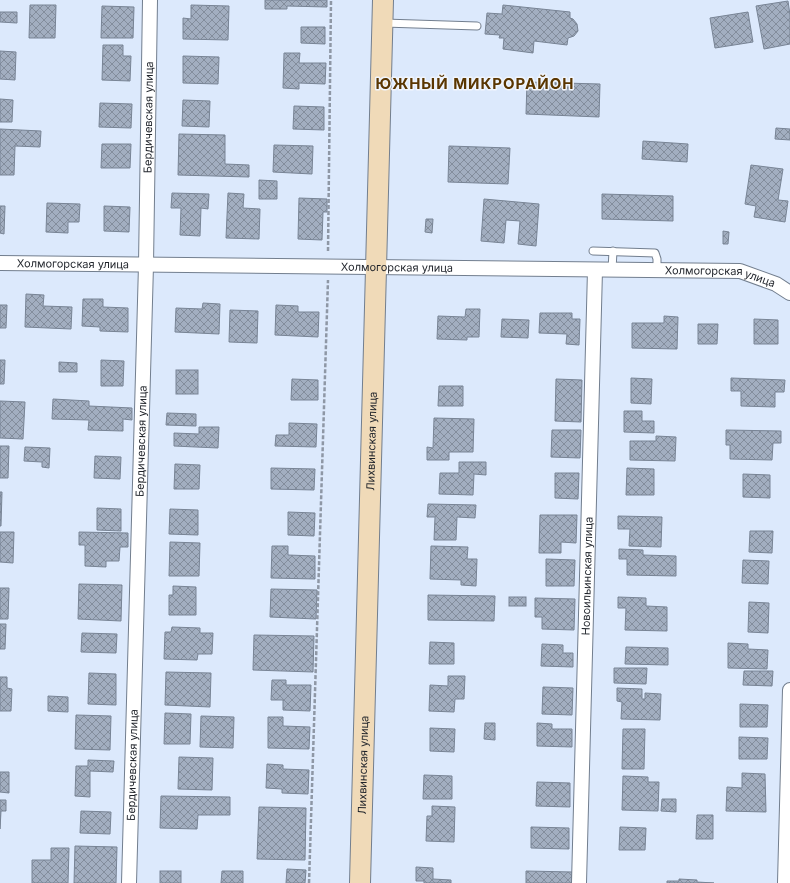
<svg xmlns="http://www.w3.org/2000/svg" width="790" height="883" font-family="Inter,sans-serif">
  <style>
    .building { fill: url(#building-cross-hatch); stroke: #788495 }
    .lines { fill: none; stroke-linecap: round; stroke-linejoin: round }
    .service-casing { stroke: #727e8e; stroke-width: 9 }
    .minor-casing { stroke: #727e8e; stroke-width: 16 }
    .secondary-casing { stroke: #727e8e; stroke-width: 22 }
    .path { stroke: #8e97a5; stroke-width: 2.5; stroke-dasharray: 4 2; stroke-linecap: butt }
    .service { stroke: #fff; stroke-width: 7 }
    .minor { stroke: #fff; stroke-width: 14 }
    .secondary { stroke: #f0dab8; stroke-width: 20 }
    .labels { text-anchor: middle; stroke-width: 3; stroke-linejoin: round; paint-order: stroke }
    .street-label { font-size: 11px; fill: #1e2229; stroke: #f0f5fd }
    .district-label { font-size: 15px; font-weight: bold; letter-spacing: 1px; fill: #5a3601; stroke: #f0f5fd }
  </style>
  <defs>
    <pattern id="building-cross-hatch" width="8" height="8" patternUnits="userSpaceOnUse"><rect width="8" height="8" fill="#a2aec0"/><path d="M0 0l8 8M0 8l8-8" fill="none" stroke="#838d9c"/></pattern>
  </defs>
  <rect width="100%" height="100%" fill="#dce9fc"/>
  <g class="building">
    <polygon points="265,0 327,0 327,7 287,6 287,9 265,9"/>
    <polygon points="788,1 790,15 790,44 764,49 756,6"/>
    <polygon points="30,5 56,5 55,38 29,38"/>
    <polygon points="191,5 229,6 228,40 183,39 183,18 191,19"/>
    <polygon points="503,5 570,12 570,18 573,19 577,24 578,31 574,36 568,38 567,45 534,41 533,53 503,49 504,38 499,38 500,35 485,34 487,13 502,14"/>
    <polygon points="102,6 134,7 133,38 101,38"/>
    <polygon points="0,12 17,12 17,23 0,22"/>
    <polygon points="748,12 753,42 715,48 710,18"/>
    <polygon points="301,27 325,27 325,44 301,43"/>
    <polygon points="103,45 123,45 123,56 131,56 130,81 102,80"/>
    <polygon points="0,51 16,52 15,80 0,79"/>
    <polygon points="284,53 300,53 299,63 326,63 325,84 299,83 299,89 283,88"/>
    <polygon points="183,56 219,57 218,84 183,83"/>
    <polygon points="527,82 600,84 599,117 526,114"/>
    <polygon points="0,99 13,100 12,122 0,122"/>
    <polygon points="183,100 210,101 209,127 182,126"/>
    <polygon points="100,103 132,104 131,128 99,127"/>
    <polygon points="294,106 324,107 324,130 293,129"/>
    <polygon points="776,128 790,129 790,140 775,139"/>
    <polygon points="0,129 41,131 40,147 15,146 14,175 0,175"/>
    <polygon points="179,134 225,135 225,164 249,165 249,177 178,175"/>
    <polygon points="643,141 688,144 687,162 642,159"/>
    <polygon points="102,144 131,144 130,168 101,168"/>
    <polygon points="274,145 313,146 312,174 273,172"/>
    <polygon points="449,146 510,148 508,184 448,182"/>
    <polygon points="751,165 783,169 778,200 788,201 785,222 754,217 756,206 745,204"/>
    <polygon points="259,180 277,181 277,199 259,199"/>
    <polygon points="172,193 209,194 208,209 201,208 200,236 180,235 181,208 171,208"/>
    <polygon points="228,193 244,194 243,208 260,209 259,239 226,238"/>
    <polygon points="602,194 673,196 673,221 602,219"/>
    <polygon points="299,198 327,199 327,212 323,212 322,240 298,239"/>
    <polygon points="484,199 539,204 536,246 518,244 520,221 506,220 504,243 481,241"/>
    <polygon points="47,203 80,204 79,222 68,222 68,233 46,232"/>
    <polygon points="0,206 5,206 4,234 0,233"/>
    <polygon points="104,206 130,207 129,232 104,231"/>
    <polygon points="426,219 433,219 432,233 425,232"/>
    <polygon points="723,231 729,232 728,244 723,244"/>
    <polygon points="26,294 44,295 43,306 72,307 71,329 25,327"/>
    <polygon points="83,299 103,299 103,307 128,308 128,332 100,331 100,327 82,326"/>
    <polygon points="203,303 220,304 219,334 175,332 176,308 202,309"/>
    <polygon points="0,305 7,305 6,328 0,328"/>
    <polygon points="276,305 298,306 298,312 319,312 318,337 275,335"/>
    <polygon points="466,309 480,309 479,337 467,337 467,340 437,339 438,316 465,317"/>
    <polygon points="230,310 258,311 257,343 229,342"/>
    <polygon points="540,313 572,313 572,319 580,319 579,345 566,344 567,334 539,333"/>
    <polygon points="664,316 678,317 677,349 632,348 632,323 664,323"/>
    <polygon points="502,319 529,320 528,338 501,337"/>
    <polygon points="754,319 778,320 778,344 754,344"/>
    <polygon points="698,324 718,324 717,344 698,344"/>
    <polygon points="0,360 5,360 4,384 0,384"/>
    <polygon points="101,360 124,361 123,386 101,386"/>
    <polygon points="59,362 77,363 77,372 59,372"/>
    <rect x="176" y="370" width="22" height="24"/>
    <polygon points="631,378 652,379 651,404 631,403"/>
    <polygon points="731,378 785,380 784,392 775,392 775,407 741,406 741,391 731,391"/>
    <polygon points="292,379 318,380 318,400 291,400"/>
    <polygon points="556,379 582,380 581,422 555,421"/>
    <polygon points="439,386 463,386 463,406 438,406"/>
    <polygon points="53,399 89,401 89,406 132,408 132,420 123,419 123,431 88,430 89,420 52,419"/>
    <polygon points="0,401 25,402 23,439 0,438"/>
    <polygon points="624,411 642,411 642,421 654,421 654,433 624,432"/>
    <polygon points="167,413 196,414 196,426 166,425"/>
    <polygon points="434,418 474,419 473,452 449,452 449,460 427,460 427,447 433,448"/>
    <polygon points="289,423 317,424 316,447 275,446 276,435 289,435"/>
    <polygon points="199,427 219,427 218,448 174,446 174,433 199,434"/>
    <polygon points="552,430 581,430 580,458 551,457"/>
    <polygon points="726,430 781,431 781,443 773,443 772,460 730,459 730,445 726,445"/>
    <polygon points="656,436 676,437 675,461 630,460 630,441 656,441"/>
    <polygon points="0,446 9,446 8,478 0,478"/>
    <polygon points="25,447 50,448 49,468 42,467 42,462 24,461"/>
    <polygon points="95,456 121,457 120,479 94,478"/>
    <polygon points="459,462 486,462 486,475 474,474 473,495 439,494 440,473 459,473"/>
    <polygon points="175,464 200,465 199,489 174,489"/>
    <polygon points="271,468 315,469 314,490 271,489"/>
    <polygon points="627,468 654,469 654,495 626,495"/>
    <polygon points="555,473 579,473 578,499 555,498"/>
    <polygon points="743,474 770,475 770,498 743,497"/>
    <polygon points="0,492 2,492 1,526 0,526"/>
    <polygon points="428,504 476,505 475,518 457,517 456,540 434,540 435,517 427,517"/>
    <polygon points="97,508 121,509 121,531 97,530"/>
    <polygon points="170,509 198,510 198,535 169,534"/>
    <polygon points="288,512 315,513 314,536 288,535"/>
    <polygon points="540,515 577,515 576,543 561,542 561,553 539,553"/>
    <polygon points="618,516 662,517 661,547 629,546 630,529 618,529"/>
    <polygon points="750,531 773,531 772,553 749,552"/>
    <polygon points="0,532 14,532 13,563 0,562"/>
    <polygon points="79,532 128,533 128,547 120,547 119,561 106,561 106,567 85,566 85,545 79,545"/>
    <polygon points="170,542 200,543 199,576 169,576"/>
    <polygon points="272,546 288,546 288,555 315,556 315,579 271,578"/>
    <polygon points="431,546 468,547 467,559 477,559 476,586 461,585 461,580 430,579"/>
    <polygon points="619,549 643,550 643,555 676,556 676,576 627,575 627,559 619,559"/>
    <polygon points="546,559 575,560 574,586 546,586"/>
    <polygon points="743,560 769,561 768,584 742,583"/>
    <polygon points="79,584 122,585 121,621 78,619"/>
    <polygon points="173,586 196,587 196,615 169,615 169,595 173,595"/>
    <polygon points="0,588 9,588 8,619 0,619"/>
    <polygon points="271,589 317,590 316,619 270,617"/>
    <polygon points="428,595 495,596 494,621 428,620"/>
    <rect x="509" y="597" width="17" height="9"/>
    <polygon points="618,597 646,598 646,606 667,607 667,631 625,630 626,608 618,608"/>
    <polygon points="535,598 575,599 574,630 542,629 542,617 535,617"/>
    <polygon points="749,602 769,603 768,633 748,632"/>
    <polygon points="0,624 6,624 5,649 0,649"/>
    <polygon points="172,627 200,628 200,633 213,633 212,654 198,654 197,660 164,659 165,632 171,632"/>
    <polygon points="82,633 117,634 116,653 81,652"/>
    <polygon points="254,635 314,636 313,672 253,670"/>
    <polygon points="430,642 454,643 454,664 429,664"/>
    <polygon points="728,643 748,644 748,649 768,650 767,669 728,668"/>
    <polygon points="542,644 563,645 563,653 573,653 573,667 541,666"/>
    <polygon points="626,647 668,648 668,665 625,664"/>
    <polygon points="614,668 647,668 646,684 614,683"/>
    <polygon points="744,671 773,671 772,686 743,685"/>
    <polygon points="166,672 211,673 210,707 165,705"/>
    <polygon points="89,673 116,674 116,705 88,704"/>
    <polygon points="448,676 465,676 464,699 455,699 454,712 429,711 430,685 448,686"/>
    <polygon points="0,677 7,677 7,688 12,689 11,711 0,711"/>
    <polygon points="272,680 286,680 286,685 311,685 310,711 283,710 283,700 271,700"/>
    <polygon points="543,687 573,688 572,715 542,714"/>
    <polygon points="617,688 642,689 642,699 645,699 645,693 661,694 660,720 621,719 622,702 617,701"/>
    <polygon points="48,696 68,697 68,712 48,711"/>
    <polygon points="740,704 768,705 767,727 740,727"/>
    <polygon points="165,713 191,714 190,744 164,744"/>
    <polygon points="76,715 111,716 110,750 75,749"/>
    <polygon points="201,716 234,717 233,748 200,747"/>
    <polygon points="268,717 283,717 283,726 310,727 309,749 268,748"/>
    <polygon points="485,723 495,723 495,740 484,739"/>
    <polygon points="537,723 552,724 552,729 572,729 572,747 537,746"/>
    <polygon points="430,728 455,729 454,752 430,751"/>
    <polygon points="623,729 645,729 644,769 622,769"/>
    <polygon points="739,737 768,738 767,759 739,759"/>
    <polygon points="179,757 213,758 212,790 178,789"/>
    <polygon points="88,760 114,761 113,772 90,771 90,797 75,796 76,766 88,766"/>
    <polygon points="267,764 283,765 283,769 309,770 308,794 282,793 282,789 266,788"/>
    <polygon points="0,772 9,772 9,793 0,792"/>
    <polygon points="742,773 765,774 766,812 726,811 727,787 742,788"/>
    <polygon points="424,775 452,776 452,799 423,799"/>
    <polygon points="623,776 648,777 648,782 659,782 658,811 622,810"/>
    <polygon points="537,782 570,783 570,807 536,806"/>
    <polygon points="161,796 230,797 230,815 198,815 197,829 160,828"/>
    <polygon points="662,799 676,799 676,812 661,811"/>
    <polygon points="0,800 6,800 6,811 1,811 0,829"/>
    <polygon points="432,806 455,807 454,842 426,841 427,816 432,816"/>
    <polygon points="259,807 306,808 305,860 257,859"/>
    <polygon points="81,811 111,812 110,834 80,833"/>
    <polygon points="697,815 713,815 713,839 696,839"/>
    <polygon points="531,827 569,828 569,849 531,848"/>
    <polygon points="620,827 646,828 645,850 619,850"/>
    <polygon points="75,846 117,847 116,883 74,883"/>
    <polygon points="51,848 69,848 68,883 32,883 32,860 51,860"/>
    <polygon points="416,867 433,868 433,879 451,880 451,883 424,883 424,881 416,881"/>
    <polygon points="287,869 306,870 305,883 286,883"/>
    <rect x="160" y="871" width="21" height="12"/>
    <polygon points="222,871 243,871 243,883 221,883"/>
    <polygon points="526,871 573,872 573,883 526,883"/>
    <polygon points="679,879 697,880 697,882 714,883 667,883 667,881 679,881"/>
  </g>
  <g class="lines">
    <defs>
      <g id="service">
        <polyline points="384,23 477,26"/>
        <polyline points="593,251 655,253 657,259 657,270"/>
        <polyline points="612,270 613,251"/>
      </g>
      <g id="minor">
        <path id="s1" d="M0,263L740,271L776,284L790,293"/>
        <path id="s2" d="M129,883L146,265L150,0"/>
        <path id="s3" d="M579,883L595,270"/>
        <polyline points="785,883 790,690"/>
      </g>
      <g id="secondary">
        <path id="s4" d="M360,883L383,0"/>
      </g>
    </defs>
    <use href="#service" class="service-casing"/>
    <use href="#minor" class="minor-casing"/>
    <use href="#secondary" class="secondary-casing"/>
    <g class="path">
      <polyline points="328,251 331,0"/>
      <polyline points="309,883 328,280"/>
    </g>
    <use href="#service" class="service"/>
    <use href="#minor" class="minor"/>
    <use href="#secondary" class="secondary"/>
  </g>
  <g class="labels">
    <g class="street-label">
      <text dy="4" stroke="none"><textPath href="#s2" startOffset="766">Бердичевская улица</textPath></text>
      <text dy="4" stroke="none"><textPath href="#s1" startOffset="73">Холмогорская улица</textPath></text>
      <text dy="4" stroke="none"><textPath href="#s1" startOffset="397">Холмогорская улица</textPath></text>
      <text dy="4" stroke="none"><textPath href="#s1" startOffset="721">Холмогорская улица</textPath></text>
      <text dy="4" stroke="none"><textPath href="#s4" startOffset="442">Лихвинская улица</textPath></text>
      <text dy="4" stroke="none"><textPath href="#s2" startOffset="442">Бердичевская улица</textPath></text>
      <text dy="4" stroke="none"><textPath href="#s3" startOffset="307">Новоильинская улица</textPath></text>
      <text dy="4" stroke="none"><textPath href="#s2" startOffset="118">Бердичевская улица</textPath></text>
      <text dy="4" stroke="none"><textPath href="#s4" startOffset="118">Лихвинская улица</textPath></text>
    </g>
    <g class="district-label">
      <text x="475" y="89">ЮЖНЫЙ МИКРОРАЙОН</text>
    </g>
  </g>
</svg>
